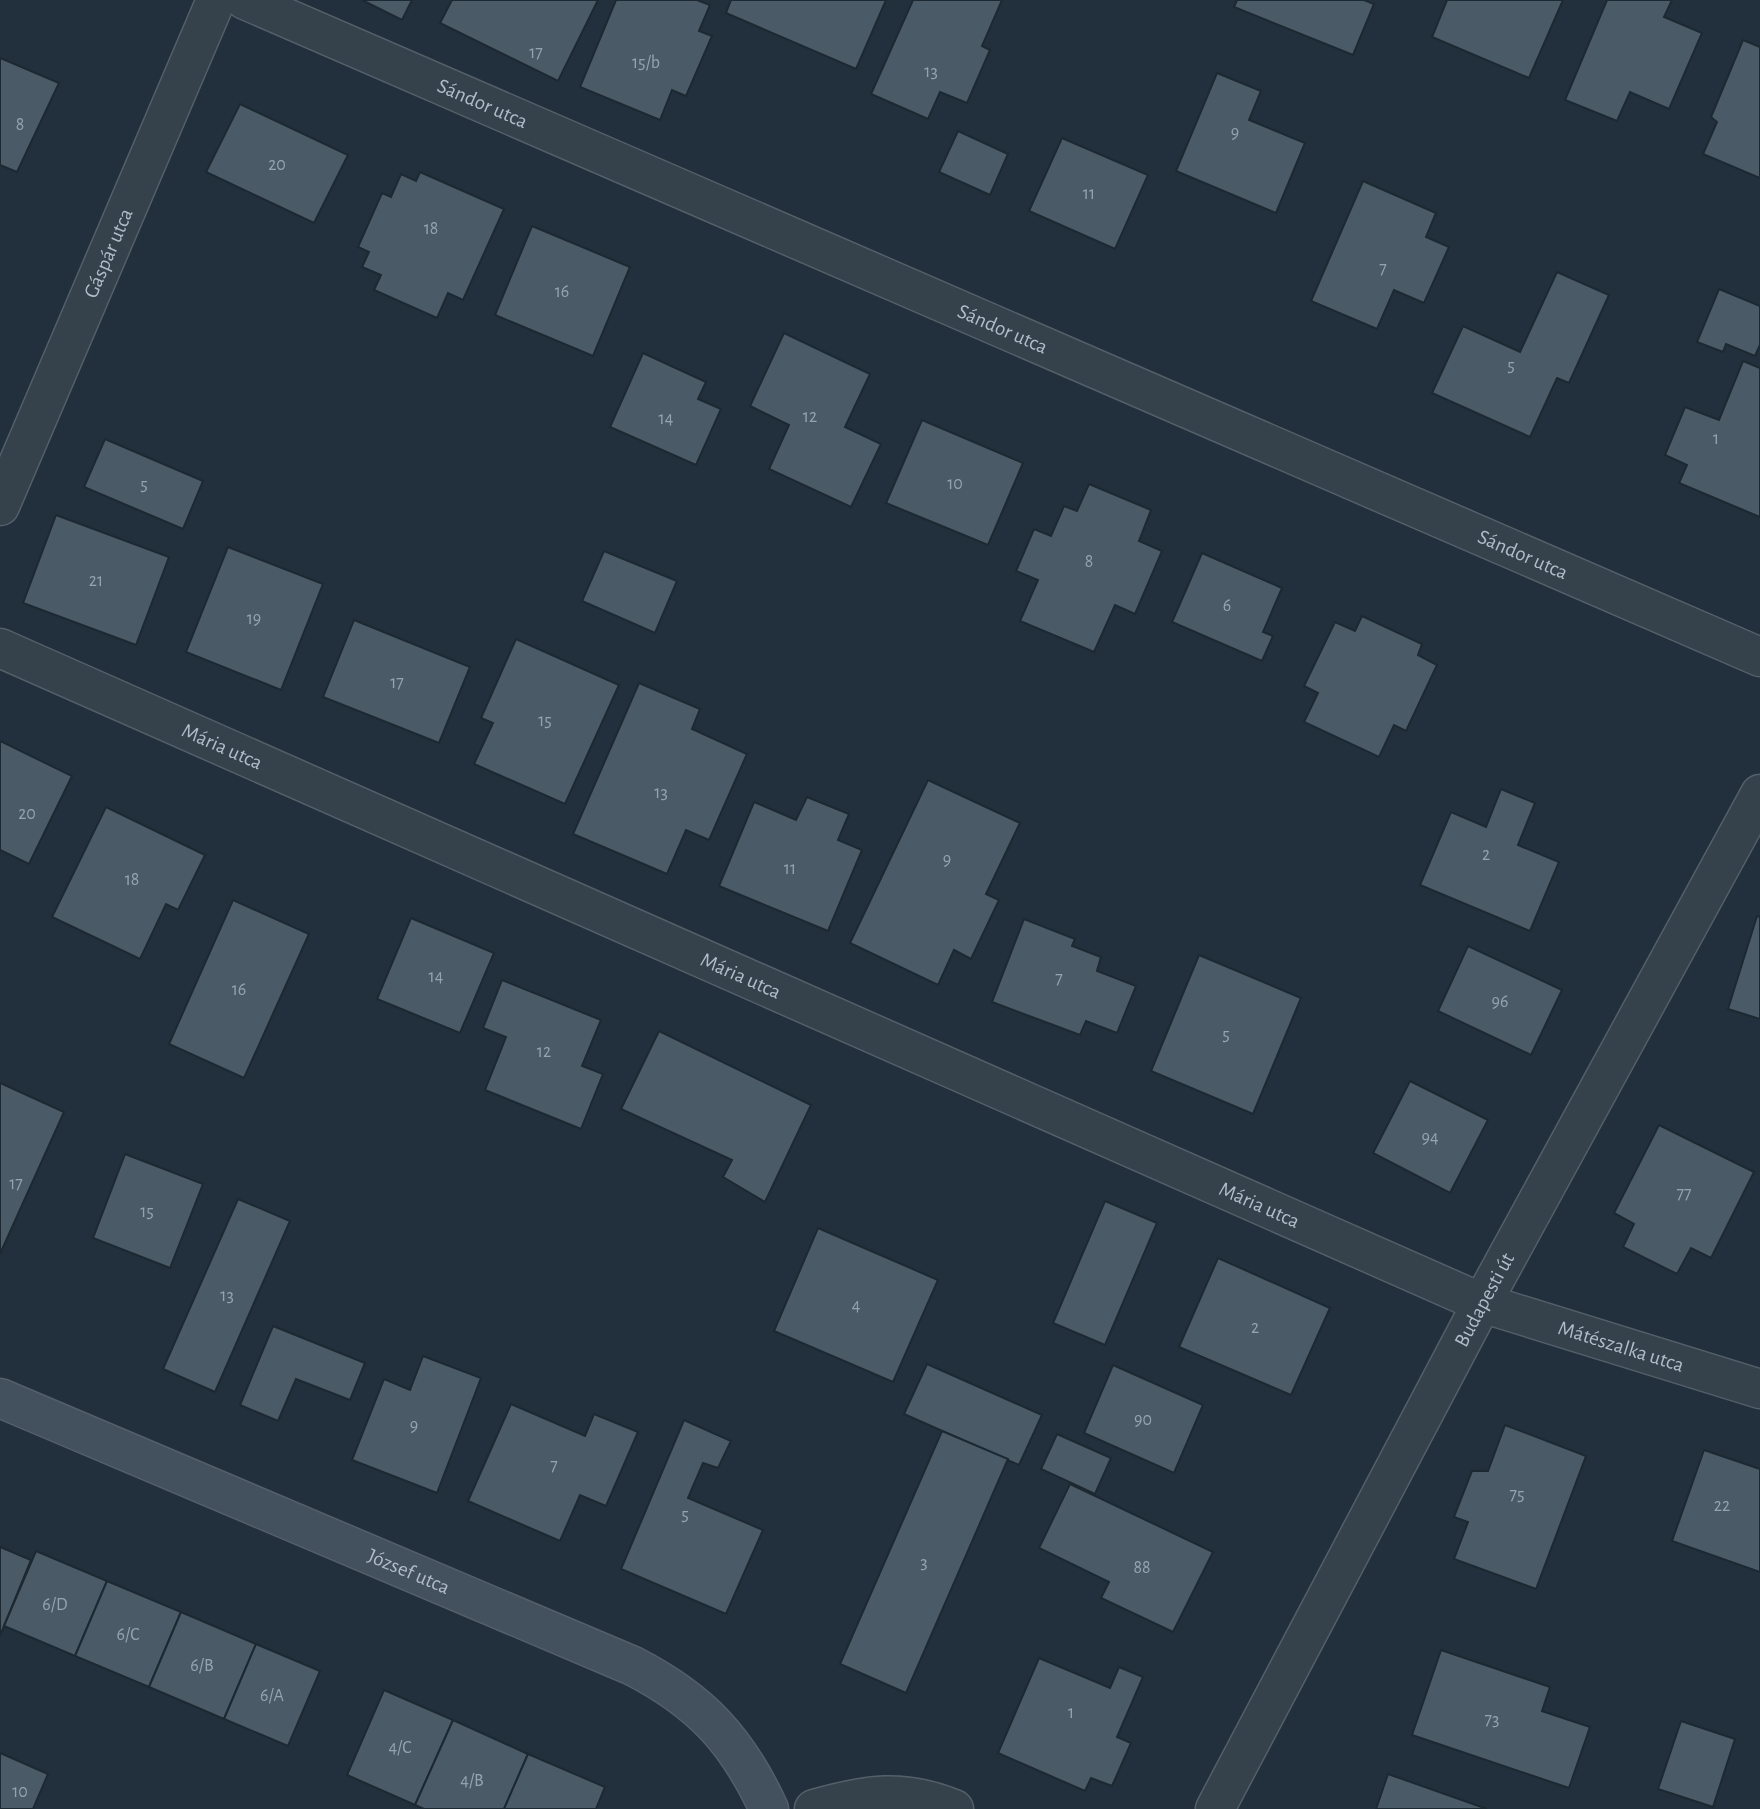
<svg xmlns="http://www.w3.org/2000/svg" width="1760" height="1809" font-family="'Alegreya Sans',sans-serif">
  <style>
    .building { fill: #4a5a67; stroke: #1d2932; stroke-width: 2 }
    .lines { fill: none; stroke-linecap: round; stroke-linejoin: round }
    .street-casing { stroke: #535f69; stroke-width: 41 }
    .secondary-casing { stroke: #535f69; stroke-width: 41 }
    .street { stroke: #35424c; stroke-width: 38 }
    .secondary { stroke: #43515f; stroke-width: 38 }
    .labels { text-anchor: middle; stroke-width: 5; stroke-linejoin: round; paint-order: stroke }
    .number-label { font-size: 18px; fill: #96a4b0 }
    .street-label { font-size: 21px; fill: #b0bcc8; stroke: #1b2730 }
  </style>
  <rect width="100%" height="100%" fill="#21303c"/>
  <g class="building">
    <polygon points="362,0 412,0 402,20"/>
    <polygon points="452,0 598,0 558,81 440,23"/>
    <polygon points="616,0 697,0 710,5 699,31 712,36 686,96 672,90 660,120 580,87"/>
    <polygon points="731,0 886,0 856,69 726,13"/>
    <polygon points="913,0 1002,0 982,46 990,50 967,103 940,92 928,119 871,94"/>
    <polygon points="1237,0 1364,0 1374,4 1353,55 1234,7"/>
    <polygon points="1447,0 1563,0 1529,78 1432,37"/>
    <polygon points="1607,0 1672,0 1664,17 1702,33 1669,109 1630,92 1617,121 1565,100"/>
    <polygon points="1743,40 1760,47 1760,178 1703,154 1717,122 1711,117"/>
    <polygon points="0,58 59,83 17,172 0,165"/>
    <polygon points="1217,73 1261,91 1249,120 1305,143 1276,213 1176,171"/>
    <polygon points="240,104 348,155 314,223 206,172"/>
    <polygon points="958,131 1008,154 990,195 939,172"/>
    <polygon points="1062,138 1148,175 1115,249 1029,211"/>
    <polygon points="420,172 504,209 463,300 448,293 437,318 374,290 381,275 362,267 369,252 358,247 382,193 391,197 401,174 416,181"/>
    <polygon points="1363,181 1436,213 1426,237 1449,247 1424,303 1394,290 1377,329 1311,301"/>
    <polygon points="532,226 630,267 593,356 495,315"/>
    <polygon points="1557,272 1609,295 1569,383 1557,378 1530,437 1432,393 1463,326 1520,352"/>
    <polygon points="1719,289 1760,306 1760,345 1755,356 1726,344 1723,352 1697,342"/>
    <polygon points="784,333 870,374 845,427 881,444 851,507 769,469 789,425 750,406"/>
    <polygon points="643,353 706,382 698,399 721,409 696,465 610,427"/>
    <polygon points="1743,361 1760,368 1760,517 1679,483 1687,465 1665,455 1685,407 1719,420"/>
    <polygon points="922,420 1023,463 988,545 886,503"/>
    <polygon points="105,439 203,481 183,529 84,487"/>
    <polygon points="1089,484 1151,510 1139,541 1162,551 1135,614 1115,605 1094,652 1020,621 1038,580 1016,571 1034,529 1051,536 1064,506 1077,511"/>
    <polygon points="56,515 169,557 136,645 23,603"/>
    <polygon points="228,547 323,584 281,690 186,652"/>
    <polygon points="604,551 677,581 655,633 582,601"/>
    <polygon points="1202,553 1282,588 1263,632 1273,636 1262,661 1172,622"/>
    <polygon points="1362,616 1422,644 1418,655 1437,665 1406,731 1394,725 1379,757 1304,722 1318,693 1304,686 1335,622 1355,631"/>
    <polygon points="354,620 470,667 439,743 323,697"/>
    <polygon points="516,639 619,685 565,804 474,764 493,723 481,718"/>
    <polygon points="639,683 700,709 692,729 747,754 709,840 686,830 667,874 573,834"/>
    <polygon points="0,741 72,776 29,864 0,850"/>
    <polygon points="928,780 1020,823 986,894 999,900 971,959 954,950 938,985 850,943"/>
    <polygon points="1501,789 1535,803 1518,845 1559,862 1530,931 1420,885 1451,812 1486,827"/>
    <polygon points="807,797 849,814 838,840 862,850 828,931 719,886 754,802 796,820"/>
    <polygon points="106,807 205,855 178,910 166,904 140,959 52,917"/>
    <polygon points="233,900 309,934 244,1078 169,1044"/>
    <polygon points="1757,916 1760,917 1760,1019 1728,1009"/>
    <polygon points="411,918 494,953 460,1033 377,999"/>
    <polygon points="1024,919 1075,939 1072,946 1101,957 1097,971 1136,986 1117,1033 1086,1021 1080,1035 992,1002"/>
    <polygon points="1468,946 1562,990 1531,1055 1438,1011"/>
    <polygon points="1199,955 1301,998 1253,1114 1151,1071"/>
    <polygon points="502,980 601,1020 582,1066 603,1074 581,1129 485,1090 506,1037 483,1028"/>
    <polygon points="659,1031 811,1105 765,1202 723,1177 732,1160 621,1109"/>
    <polygon points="1410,1081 1488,1120 1450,1193 1373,1153"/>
    <polygon points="0,1083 64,1112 0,1254"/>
    <polygon points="1659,1125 1754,1172 1711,1258 1691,1248 1677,1274 1623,1247 1634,1224 1614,1213"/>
    <polygon points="125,1154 203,1184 170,1268 93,1238"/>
    <polygon points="238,1199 290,1221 215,1392 163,1369"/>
    <polygon points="1105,1201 1157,1223 1105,1345 1053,1323"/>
    <polygon points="818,1228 938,1280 893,1382 774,1331"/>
    <polygon points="1218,1258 1330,1308 1291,1395 1179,1347"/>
    <polygon points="273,1326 365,1363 350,1400 296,1379 278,1421 240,1405"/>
    <polygon points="423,1356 481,1378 437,1493 352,1460 384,1379 410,1390"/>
    <polygon points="927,1364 1042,1415 1019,1465 904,1414"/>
    <polygon points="1113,1365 1203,1405 1174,1473 1084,1433"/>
    <polygon points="511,1404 585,1436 594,1414 638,1432 606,1506 580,1495 560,1541 468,1501"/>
    <polygon points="684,1420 731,1441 718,1468 703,1463 688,1498 763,1530 726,1614 621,1569"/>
    <polygon points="1505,1425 1586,1456 1536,1589 1454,1559 1468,1522 1454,1517 1472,1471 1488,1471"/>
    <polygon points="942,1431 1008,1459 906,1693 840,1664"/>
    <polygon points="1057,1434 1111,1458 1095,1494 1041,1469"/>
    <polygon points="1704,1450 1760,1469 1760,1572 1672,1541"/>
    <polygon points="1070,1484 1213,1552 1173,1632 1101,1598 1109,1582 1039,1548"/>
    <polygon points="0,1547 31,1560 0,1636"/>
    <polygon points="36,1551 107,1581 75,1656 4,1626"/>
    <polygon points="107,1581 181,1612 149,1687 75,1656"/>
    <polygon points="181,1612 256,1644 224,1719 149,1687"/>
    <polygon points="256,1644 320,1671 288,1746 224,1719"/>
    <polygon points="1441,1650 1550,1687 1542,1711 1590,1727 1569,1788 1412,1735"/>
    <polygon points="1039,1658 1110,1688 1119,1667 1143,1677 1117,1737 1131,1743 1112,1786 1091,1778 1085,1791 998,1753"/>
    <polygon points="384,1690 453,1720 415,1805 347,1775"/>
    <polygon points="453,1720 528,1754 504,1809 424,1809 415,1805"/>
    <polygon points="1681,1721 1735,1739 1713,1807 1658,1789"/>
    <polygon points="0,1753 48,1774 33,1809 0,1809"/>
    <polygon points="528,1754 605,1787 596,1809 504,1809"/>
    <polygon points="1388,1774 1487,1809 1376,1809"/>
  </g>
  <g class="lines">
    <defs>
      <g id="street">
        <path id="s1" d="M245,0L1760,657"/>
        <path id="s2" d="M0,506L216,0"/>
        <path id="s3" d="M0,648L1482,1303L1760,1389"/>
        <path d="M814,1809C867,1794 902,1788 954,1809"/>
        <path id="s4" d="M1215,1809L1482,1303L1760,794"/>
      </g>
      <g id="secondary">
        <path id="s5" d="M0,1398L633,1666C701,1701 737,1740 769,1809"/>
      </g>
    </defs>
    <use href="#street" class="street-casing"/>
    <use href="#secondary" class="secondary-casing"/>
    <use href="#street" class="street"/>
    <use href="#secondary" class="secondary"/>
  </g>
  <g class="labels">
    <g class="number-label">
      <text x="536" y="58">17</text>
      <text x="646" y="68">15/b</text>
      <text x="931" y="77">13</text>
      <text x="20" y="130">8</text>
      <text x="1235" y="138">9</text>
      <text x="277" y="170">20</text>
      <text x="1089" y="199">11</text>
      <text x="431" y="234">18</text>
      <text x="1383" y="274">7</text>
      <text x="562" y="297">16</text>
      <text x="1511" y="371">5</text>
      <text x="810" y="422">12</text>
      <text x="666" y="424">14</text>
      <text x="1716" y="444">1</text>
      <text x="955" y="489">10</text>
      <text x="144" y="490">5</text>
      <text x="1089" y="567">8</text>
      <text x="96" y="586">21</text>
      <text x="1227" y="611">6</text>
      <text x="254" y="624">19</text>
      <text x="397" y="688">17</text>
      <text x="545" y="726">15</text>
      <text x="661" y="798">13</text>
      <text x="27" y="819">20</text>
      <text x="1486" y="860">2</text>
      <text x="947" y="865">9</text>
      <text x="790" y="874">11</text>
      <text x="132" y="885">18</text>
      <text x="436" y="982">14</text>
      <text x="1059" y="984">7</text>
      <text x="239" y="995">16</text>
      <text x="1500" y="1007">96</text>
      <text x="1226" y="1040">5</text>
      <text x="544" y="1057">12</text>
      <text x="1430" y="1143">94</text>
      <text x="16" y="1189">17</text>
      <text x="1684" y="1199">77</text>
      <text x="147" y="1217">15</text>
      <text x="227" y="1301">13</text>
      <text x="856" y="1311">4</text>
      <text x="1255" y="1333">2</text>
      <text x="1143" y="1425">90</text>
      <text x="414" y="1431">9</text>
      <text x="554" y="1471">7</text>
      <text x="1517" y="1500">75</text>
      <text x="1722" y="1511">22</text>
      <text x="685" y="1520">5</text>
      <text x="924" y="1568">3</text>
      <text x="1142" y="1573">88</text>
      <text x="55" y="1610">6/D</text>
      <text x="128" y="1640">6/C</text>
      <text x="202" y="1671">6/B</text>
      <text x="272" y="1701">6/A</text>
      <text x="1071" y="1718">1</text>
      <text x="1492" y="1725">73</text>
      <text x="400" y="1753">4/C</text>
      <text x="472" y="1786">4/B</text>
      <text x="20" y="1797">10</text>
    </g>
    <g class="street-label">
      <text dy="7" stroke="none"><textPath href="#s1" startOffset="259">Sándor utca</textPath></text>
      <text dy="7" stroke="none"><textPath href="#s2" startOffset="275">Gáspár utca</textPath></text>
      <text dy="7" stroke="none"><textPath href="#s1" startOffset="826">Sándor utca</textPath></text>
      <text dy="7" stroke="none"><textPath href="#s1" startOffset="1393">Sándor utca</textPath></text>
      <text dy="7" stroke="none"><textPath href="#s3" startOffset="243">Mária utca</textPath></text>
      <text dy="7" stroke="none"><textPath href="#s3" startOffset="810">Mária utca</textPath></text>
      <text dy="7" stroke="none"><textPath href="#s3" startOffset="1377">Mária utca</textPath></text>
      <text dy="7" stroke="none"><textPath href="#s4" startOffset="576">Budapesti út</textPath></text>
      <text dy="7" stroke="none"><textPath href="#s3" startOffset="1766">Mátészalka utca</textPath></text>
      <text dy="7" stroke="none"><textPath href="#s5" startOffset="444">József utca</textPath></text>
    </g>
  </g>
</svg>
